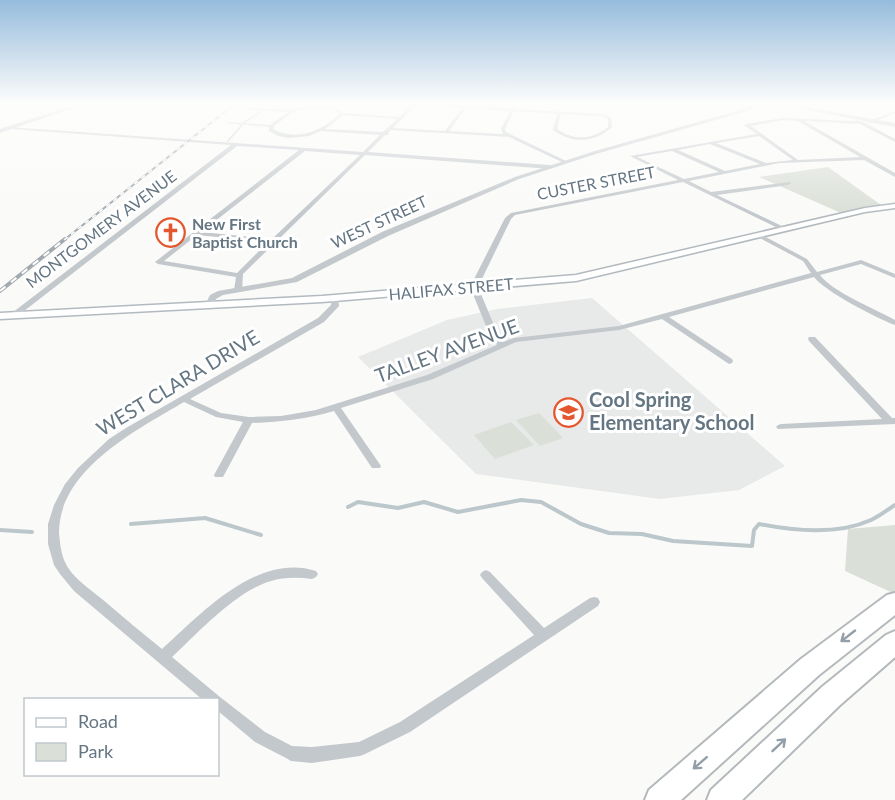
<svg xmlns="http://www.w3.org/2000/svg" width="895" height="800" font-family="Lato,sans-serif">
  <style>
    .built { fill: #e8e9e9 }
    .green { fill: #dadfd7 }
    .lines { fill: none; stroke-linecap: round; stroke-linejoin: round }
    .stream-far1 { stroke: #bbc7cb; stroke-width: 1.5 }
    .stream { stroke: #bbc7cb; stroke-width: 4 }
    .secondary-casing { stroke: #b3babf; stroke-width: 3 }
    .motorway-casing { stroke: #b4b9bd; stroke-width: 4 }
    .minor { fill: #c3c8cc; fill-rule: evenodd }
    .tertiary { fill: #c3c8cc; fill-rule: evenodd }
    .secondary { fill: #fff; fill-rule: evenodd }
    .motorway { fill: #fff; fill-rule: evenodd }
    .rail-far1-casing { stroke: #a2aab0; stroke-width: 2 }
    .rail-casing { stroke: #a2aab0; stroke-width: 4 }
    .rail-far1 { stroke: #fff; stroke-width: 1.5; stroke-dasharray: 4.5; stroke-linecap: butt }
    .rail { stroke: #fff; stroke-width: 2; stroke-dasharray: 7; stroke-linecap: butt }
    .oneway { stroke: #939fa8 }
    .labels { text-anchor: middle; stroke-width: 6; stroke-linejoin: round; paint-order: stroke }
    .far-street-label { font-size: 16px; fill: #657683; stroke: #fff }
    .far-poi-label { font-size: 16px; font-weight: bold; fill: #657683; stroke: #fff; text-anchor: start }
    .street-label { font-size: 20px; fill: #657683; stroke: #fff }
    .poi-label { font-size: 20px; font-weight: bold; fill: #657683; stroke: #fff; text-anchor: start }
  </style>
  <rect width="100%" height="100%" fill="#fafaf8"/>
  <polygon class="built" points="592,298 785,466 739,490 660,499 476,474 358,357 447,320 497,309"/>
  <g class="green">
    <polygon points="828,167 881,205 841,213 759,177"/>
    <polygon points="539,413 563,438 540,446 516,420"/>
    <polygon points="511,422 534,445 495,459 474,435"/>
    <polygon points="895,525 895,594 845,571 848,529"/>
  </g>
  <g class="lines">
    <g class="stream-far1">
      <polyline points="243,123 262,111"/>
      <polyline points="228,141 242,125"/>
    </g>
    <g class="stream">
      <path d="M348,507L358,502L398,508L424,502L458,512L521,500L541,502L581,524L609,533L642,534L673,541L752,546L754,530L759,524C794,531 838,535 871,520C880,516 887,510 895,505"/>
      <polyline points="131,524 205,518 261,535"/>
      <polyline points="0,530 32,532"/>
    </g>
    <defs>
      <polygon id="secondary" points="895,204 895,208 865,212 576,281 322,302 0,319 0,313 322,296 576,275 865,208"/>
      <g id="motorway">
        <polygon points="895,593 895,615 819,675 681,800 645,800 649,790 801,659 887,595"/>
        <polygon points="895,631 895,657 840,705 742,800 707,800 711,790 822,687 886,635"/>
      </g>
    </defs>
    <use href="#secondary" class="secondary-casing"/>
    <use href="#motorway" class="motorway-casing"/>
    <g class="minor">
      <path d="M396,103L466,105L511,108L514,106L516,107L515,109L602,114L611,117L612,127C595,143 572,144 553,130L557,114L514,111L505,129L506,132L566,161V162L564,163L509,137L391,130L388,133L389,135H385L368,152L550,165L553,167L550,169L365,155L243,274L242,290L238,292L234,290L236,277L158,264L155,262L299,150L237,146L15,318H12L8,316L231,145L11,129L9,127L363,152L380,135L321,131L309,136L289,138L278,136L269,131V127L226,123L228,122L270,125L288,112L249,110L250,108L292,110L309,106L334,107L343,113L400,117L412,105ZM416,105L462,108L445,131L393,128ZM309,108L333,109L340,114C322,131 296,142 273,129L274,126L293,112ZM466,108L510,111L501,129L503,134L449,131ZM561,114L601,116L608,119V127C592,140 574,141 557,129ZM343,115L397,119L383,132L325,129ZM305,151L360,155L272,239L201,232ZM197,235L268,242L237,273L164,261Z"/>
      <polygon points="895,111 895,113 871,123 867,122"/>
      <path d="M783,118L855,121L857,120L863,122L895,139V142L860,124L804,121L895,173V177L864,160L779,163L689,181L711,192L790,182L791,183L788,185L717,195L786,228L787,229L784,231L683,182L515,215L511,219L478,287L499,337L503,342L514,338L619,326L811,273L803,261L756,236V234L758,233L807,259L817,272L861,260L895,274V278L861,264L820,275C831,291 877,310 895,320V325C878,319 824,291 814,277L669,317L732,359L733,361L732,363L729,364L662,319L619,330L516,342L433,379L341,408L381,466L380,468H372L334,411C307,419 280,422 252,423L223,477H215L214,475L243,422L216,417L184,402C137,430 59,469 59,533C60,543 61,555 66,564C72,577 91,590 102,599C122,616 142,633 162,649C201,614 257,552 316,571L318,574L316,577L312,579C298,577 284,577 271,581C236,591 198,633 172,657L220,697L265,732L292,746L312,747L359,742L400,722L534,635L482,578L480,575L482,572L486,570L490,572L544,628L590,598L594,597L598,598L600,602L598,606L410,732L365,754L360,756L312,763L291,761L286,758L255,742L218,711V700H203L74,591L60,574L54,565L48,544V524L54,505L65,484L78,468L109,439L126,428L318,318L331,305L332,296H338L339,306L324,322L190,399L221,413L249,417L281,416L316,410L427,375L497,345L491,338L470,287L505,218L511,213L678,180L630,156L757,134L745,126V124ZM783,120L798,121L860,157L798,160L751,126ZM759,136L793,160L766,163L716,143ZM710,144L760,164L725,171L678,150ZM672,151L719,172L684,179L637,157Z"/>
      <polygon points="809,337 815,337 892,418 895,418 895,424 778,429 776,427 778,425 781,424 882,419 809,341 808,339"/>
    </g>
    <g class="tertiary">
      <polygon points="81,103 88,103 0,133 0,129"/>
      <polygon points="755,103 761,103 748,111 599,153 519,179 388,236 297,282 223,295 216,299 212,307 209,308 205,305 210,295 218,291 292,278 382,232 515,177 595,151 744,109"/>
      <polygon points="771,103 782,103 895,123 895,127"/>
    </g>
    <use href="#secondary" class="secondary"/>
    <use href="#motorway" class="motorway"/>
    <defs>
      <polyline id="rail-far1" points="64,240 236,103"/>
      <polyline id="rail" points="0,291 65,239"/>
    </defs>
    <use href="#rail-far1" class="rail-far1-casing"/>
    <use href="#rail" class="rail-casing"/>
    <use href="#rail-far1" class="rail-far1"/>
    <use href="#rail" class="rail"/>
  </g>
  <defs><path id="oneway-shaft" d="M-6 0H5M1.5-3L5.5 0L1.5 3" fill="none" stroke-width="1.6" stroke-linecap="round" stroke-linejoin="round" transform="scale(1.5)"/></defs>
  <g class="oneway">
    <use href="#oneway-shaft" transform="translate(848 636) rotate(142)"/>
    <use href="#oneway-shaft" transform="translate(779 745) rotate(-43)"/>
    <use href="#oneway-shaft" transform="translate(700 763) rotate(139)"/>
  </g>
  <linearGradient id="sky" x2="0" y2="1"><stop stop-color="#96bcdc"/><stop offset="0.48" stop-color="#fdfdfc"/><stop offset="1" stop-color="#fdfdfc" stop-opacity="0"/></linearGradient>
  <rect width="895" height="215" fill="url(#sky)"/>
  <defs>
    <symbol id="church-ring" viewBox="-11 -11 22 22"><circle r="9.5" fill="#fff" stroke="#e4572e" stroke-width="1.5"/><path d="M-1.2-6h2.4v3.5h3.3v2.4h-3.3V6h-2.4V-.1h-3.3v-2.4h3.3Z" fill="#e4572e"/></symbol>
    <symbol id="school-ring" viewBox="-11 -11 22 22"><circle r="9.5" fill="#fff" stroke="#e4572e" stroke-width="1.5"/><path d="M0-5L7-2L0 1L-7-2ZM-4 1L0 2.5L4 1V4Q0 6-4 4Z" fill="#e4572e"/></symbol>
  </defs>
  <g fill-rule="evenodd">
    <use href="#church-ring" x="154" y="216" width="33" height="33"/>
    <use href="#school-ring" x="552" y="396" width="33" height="33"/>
  </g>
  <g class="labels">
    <g class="far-street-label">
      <text transform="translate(596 183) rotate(-11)" y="6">CUSTER STREET</text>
      <text transform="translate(379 222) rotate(-25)" y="6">WEST STREET</text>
      <text transform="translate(101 229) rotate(-37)" y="6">MONTGOMERY AVENUE</text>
      <text transform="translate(451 289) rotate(-5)" y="6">HALIFAX STREET</text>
    </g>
    <g class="far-poi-label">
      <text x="192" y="230">New First<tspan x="192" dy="18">Baptist Church</tspan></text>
    </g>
    <g class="street-label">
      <text transform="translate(447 351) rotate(-20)" y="7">TALLEY AVENUE</text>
      <text transform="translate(178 383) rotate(-31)" y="7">WEST CLARA DRIVE</text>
    </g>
    <g class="poi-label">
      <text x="589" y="407">Cool Spring<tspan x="589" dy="23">Elementary School</tspan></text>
    </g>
  </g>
  <rect x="24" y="698" width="195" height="78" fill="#ffffff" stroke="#c1c8cd" stroke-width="1.5"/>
  <rect x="36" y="718" width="30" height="9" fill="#ffffff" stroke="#c1c8cd" stroke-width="1.5"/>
  <text x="78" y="728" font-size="18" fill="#657683">Road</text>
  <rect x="36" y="743" width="30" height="18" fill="#dadfd7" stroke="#c1c8cd" stroke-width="1.5"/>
  <text x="78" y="758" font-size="18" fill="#657683">Park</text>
</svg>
